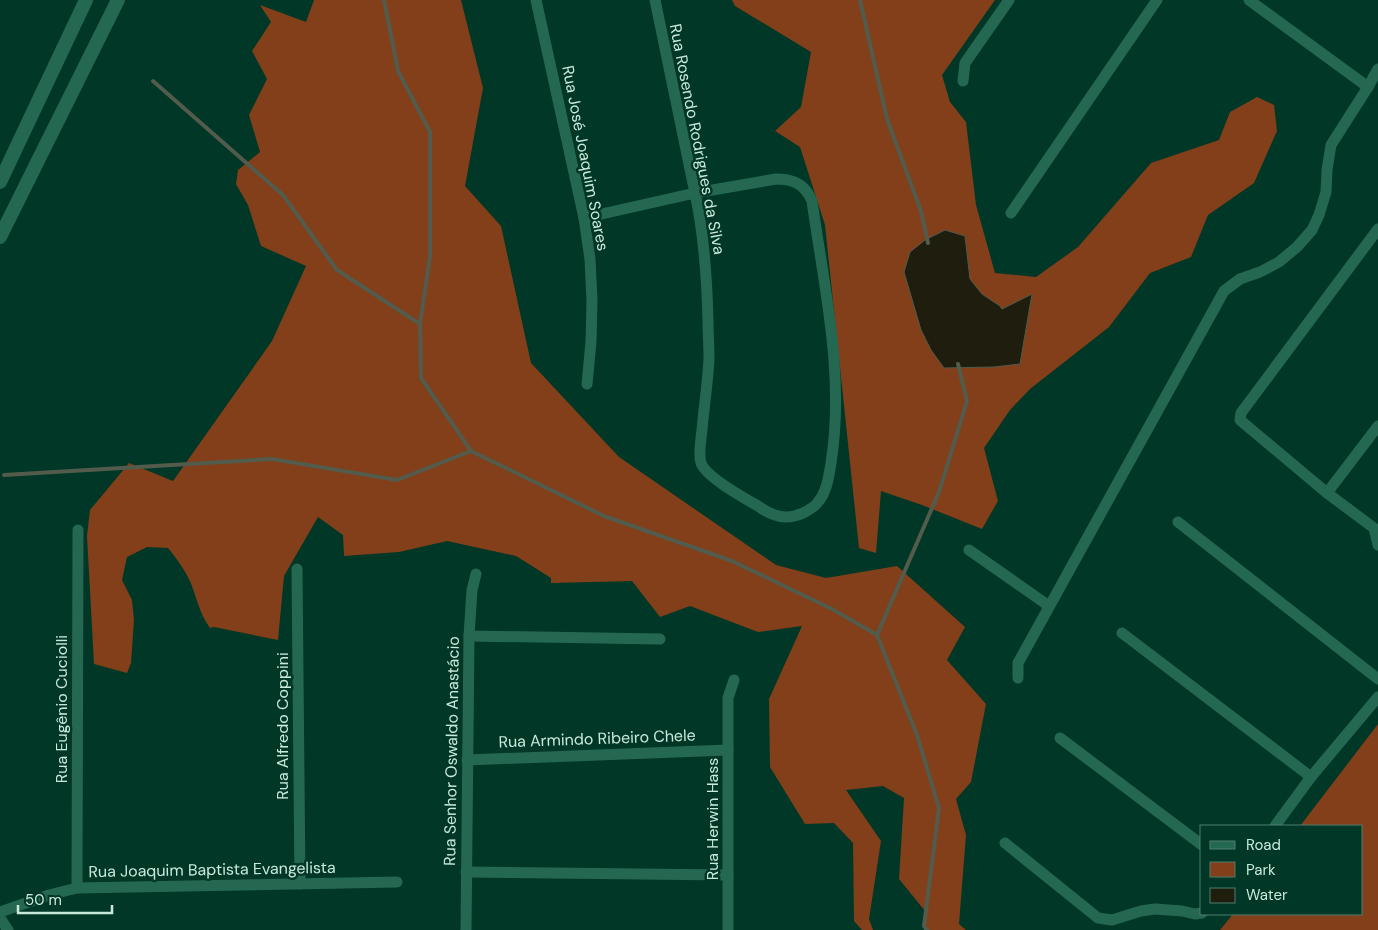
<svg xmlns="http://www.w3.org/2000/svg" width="1378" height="930" font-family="'DM Sans',sans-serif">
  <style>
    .green { fill: #823f19 }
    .water { fill: #1f1e0e; stroke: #525b4c }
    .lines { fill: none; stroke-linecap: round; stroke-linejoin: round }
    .stream { stroke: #525b4c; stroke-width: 4 }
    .minor { stroke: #256852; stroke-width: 11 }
    .tertiary { stroke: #256852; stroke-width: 14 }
    .labels { text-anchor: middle; stroke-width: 5; stroke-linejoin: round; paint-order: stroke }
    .street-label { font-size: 16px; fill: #c9e9db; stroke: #003727 }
  </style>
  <rect width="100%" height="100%" fill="#003727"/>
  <g class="green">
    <path d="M314,0H461L483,88L465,186L501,226L531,363L619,457L776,565L826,578L897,566L965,627L947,660L986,704L971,782L956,799L966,835L959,924L966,930H925V911L899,879L904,798L883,786L846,790L881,841L869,919L873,930H862L854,921L853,843L834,823L805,824L770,767L769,699L802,626L758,632L690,606L660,617L632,581L551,583V578L516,556L447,541L399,552L344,556L343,535L318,517L284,576L278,640L214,627L210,628C199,613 197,598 190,581C184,569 177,559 168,548L147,547L127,557L122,580L132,600L134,620L131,663L127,673L94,664L87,536L90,510L129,463L173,481L272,341L306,266L261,246L248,205L236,184L238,170L260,152L249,115L267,79L252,51L271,22L260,5L306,22Z"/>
    <polygon points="732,0 995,0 942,75 950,102 966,122 976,205 995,273 1036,277 1078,247 1151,163 1219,140 1230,112 1257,97 1274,105 1277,131 1254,183 1208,215 1191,257 1150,273 1109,327 1030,389 1010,410 984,448 998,501 982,529 922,505 881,491 876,553 859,548 825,225 800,147 775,131 801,107 811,52 735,6"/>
    <polygon points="1378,724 1378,930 1220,930 1233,914 1362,914 1362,826 1300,826"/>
  </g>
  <polygon class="water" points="945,230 965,236 970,279 982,294 1000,306 1002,309 1032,294 1020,364 994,367 944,368 931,350 921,330 904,272 910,252 925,240"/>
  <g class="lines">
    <g class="stream">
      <polyline points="384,0 398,71 430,132 430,256 420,324 421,378 471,451 604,516 732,561 832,609 877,635"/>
      <polyline points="860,0 887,119 921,211 928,243"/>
      <polyline points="153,81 283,195 337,270 420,324"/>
      <polyline points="4,475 272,459 397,480 471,451"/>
      <polyline points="927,930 924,926 939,808 917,735 877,635 939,492 967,401 958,364"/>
    </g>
    <g class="minor">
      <polyline points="536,0 584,218 590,259 592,301 591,342 587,384"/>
      <polyline points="1249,0 1368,87 1378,69"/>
      <polyline points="963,81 965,63 1009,0"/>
      <polyline points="1011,213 1157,0"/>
      <path d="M584,218L695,193L776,179C793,179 805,184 812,201C824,287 845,375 831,463C829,475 827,492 818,502C815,507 809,510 803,513C786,521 772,516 758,506C744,498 706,477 701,463C698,453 701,440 702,430C704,406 708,382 709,358C709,346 708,333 708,321C707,277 704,235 695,193L655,0"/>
      <polyline points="1378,229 1241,413 1240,420 1327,493 1378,531"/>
      <polyline points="1327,493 1378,426"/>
      <polyline points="1178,522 1378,679"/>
      <polyline points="1374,528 1378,545"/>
      <polyline points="969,550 1049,606"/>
      <polyline points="297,569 300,884"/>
      <polyline points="1122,633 1311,777"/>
      <polyline points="469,636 660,639"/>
      <polyline points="1018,678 1018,663 1224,291 1240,279 1260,272 1279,262 1297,247 1312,230 1319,215 1326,192 1327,170 1331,145 1368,87"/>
      <polyline points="1060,738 1202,845"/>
      <polyline points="467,760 728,750"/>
      <polyline points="1275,826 1311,777 1378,697"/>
      <polyline points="1005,843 1098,918 1112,920 1141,911 1155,909 1182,911 1195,914 1202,913"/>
      <polyline points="466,872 728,875"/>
      <polyline points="77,888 78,530"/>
      <polyline points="0,912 49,895 77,888 397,882"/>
      <polyline points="0,918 8,930"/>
      <polyline points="466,930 469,636 472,590 476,574"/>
      <polyline points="728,930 728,698 734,680"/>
    </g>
    <g class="tertiary">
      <polyline points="0,182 86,0"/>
      <polyline points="0,237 118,0"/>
    </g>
  </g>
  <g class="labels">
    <g class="street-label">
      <text transform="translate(698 139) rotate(79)" y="6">Rua Rosendo Rodrigues da Silva</text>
      <text transform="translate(586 158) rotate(79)" y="6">Rua José Joaquim Soares</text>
      <text transform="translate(61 709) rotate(-90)" y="6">Rua Eugênio Cuciolli</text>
      <text transform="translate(282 726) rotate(-90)" y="6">Rua Alfredo Coppini</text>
      <text transform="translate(597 738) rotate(-2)" y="6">Rua Armindo Ribeiro Chele</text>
      <text transform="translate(451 751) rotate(-89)" y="6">Rua Senhor Oswaldo Anastácio</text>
      <text transform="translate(712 819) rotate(-90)" y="6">Rua Herwin Hass</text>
      <text transform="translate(212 869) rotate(-1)" y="6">Rua Joaquim Baptista Evangelista</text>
    </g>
  </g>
  <rect x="1200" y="825" width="162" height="90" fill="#003727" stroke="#507e6f"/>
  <rect x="1210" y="841" width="25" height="8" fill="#256852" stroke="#507e6f"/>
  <text x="1246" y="850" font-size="15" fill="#c9e9db">Road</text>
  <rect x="1210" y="862" width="25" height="15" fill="#823f19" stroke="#507e6f"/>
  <text x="1246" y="875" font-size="15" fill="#c9e9db">Park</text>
  <rect x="1210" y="888" width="25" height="15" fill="#1f1e0e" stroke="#507e6f"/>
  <text x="1246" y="900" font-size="15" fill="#c9e9db">Water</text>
  <path d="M18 905v8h94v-8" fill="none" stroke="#c9e9db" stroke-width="2.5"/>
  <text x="25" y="905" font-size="15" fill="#c9e9db" stroke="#003727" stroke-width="4" paint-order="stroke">50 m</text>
</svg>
